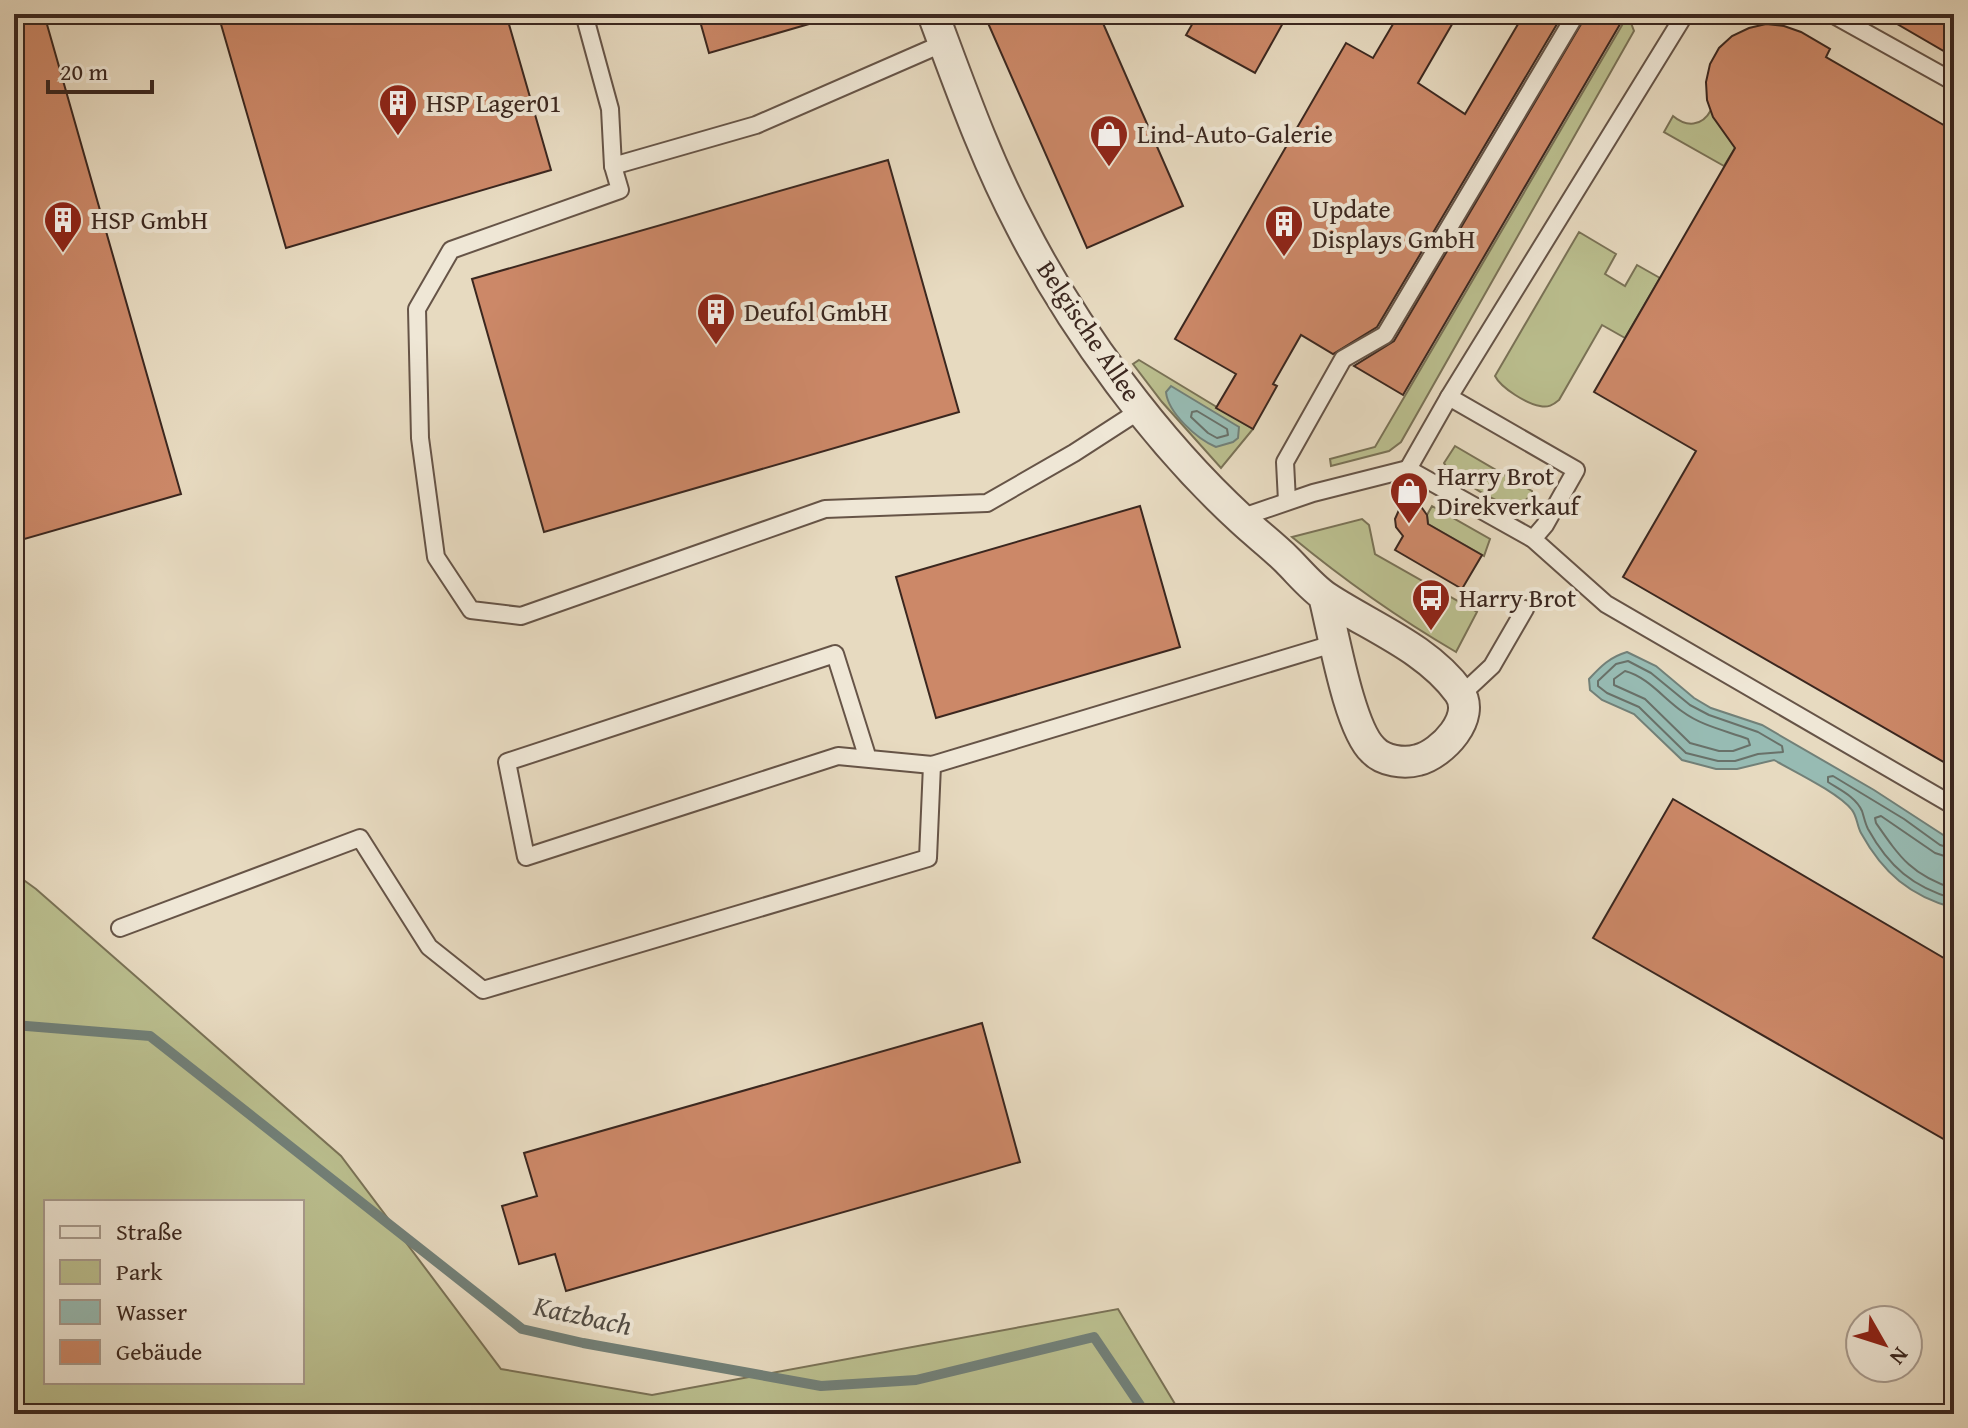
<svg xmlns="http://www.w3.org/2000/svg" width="1968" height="1428" font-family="'Gentium Book Plus',serif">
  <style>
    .green { fill: #babe8e; stroke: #7a7256; stroke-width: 2; fill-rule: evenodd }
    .water { fill: #97bbb3; stroke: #728078; stroke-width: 2 }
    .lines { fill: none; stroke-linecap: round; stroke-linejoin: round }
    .shore { stroke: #697169; stroke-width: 2 }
    .stream { stroke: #728078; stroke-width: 10 }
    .building { fill: #cc8868; stroke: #3b271f; stroke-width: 2 }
    .service-casing { stroke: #665447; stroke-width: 20 }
    .minor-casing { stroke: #665447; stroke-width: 34 }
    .service { stroke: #efe7d6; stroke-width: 16 }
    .minor { stroke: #efe7d6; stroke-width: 30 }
    .labels { text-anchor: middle; stroke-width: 8; stroke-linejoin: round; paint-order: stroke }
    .poi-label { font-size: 26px; fill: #3b271f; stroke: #efe7d6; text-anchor: start }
    .street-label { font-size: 26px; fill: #3b271f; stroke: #efe7d6 }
    .water-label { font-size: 28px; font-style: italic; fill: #524c44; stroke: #efe7d6 }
  </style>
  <rect width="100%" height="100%" fill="#e7dac0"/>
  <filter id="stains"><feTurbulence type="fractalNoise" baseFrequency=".0025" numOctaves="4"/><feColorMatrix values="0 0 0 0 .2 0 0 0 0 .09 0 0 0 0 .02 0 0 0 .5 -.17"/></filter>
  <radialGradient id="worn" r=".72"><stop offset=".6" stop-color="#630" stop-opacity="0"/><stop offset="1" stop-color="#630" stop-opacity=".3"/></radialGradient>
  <g class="green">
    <polygon points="1628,15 1634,31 1401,442 1389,451 1331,466 1330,459 1375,447"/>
    <path d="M1711,110L1738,143L1724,166L1664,132L1673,116C1686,127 1702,127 1711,110Z"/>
    <path d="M1579,232L1616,254L1605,274L1625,286L1637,265L1660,278L1625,338L1602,325L1559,400C1553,405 1548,408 1540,406C1527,404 1501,388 1495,376Z"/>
    <polygon points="1139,360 1253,429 1221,468 1162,402 1133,364"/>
    <path d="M1455,446L1532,491V494C1526,501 1518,506 1509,504C1495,503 1450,475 1444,463Z"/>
    <polygon points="1432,506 1490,539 1484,556 1428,524 1427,515"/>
    <path d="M1362,519L1369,525L1375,554L1477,612L1456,652C1398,618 1344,580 1292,537Z"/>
    <path d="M14,873L36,889L341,1156L501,1369L652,1395L1118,1309L1181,1414H14ZM46,1202H302V1382H46Z"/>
  </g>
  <g class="water">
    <path d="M1171,386L1234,424L1239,427L1238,438L1233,442L1216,447C1197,439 1168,413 1166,392Z"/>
    <path d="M1627,652L1656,666L1694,698L1711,708L1762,725L1874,790L1954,842V908C1910,896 1883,873 1861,833C1857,826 1857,816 1852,810C1839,793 1793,771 1774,760L1737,769H1716L1682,760L1634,714L1602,700L1590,690L1589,679C1601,666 1610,657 1627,652Z"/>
  </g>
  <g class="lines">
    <g class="shore">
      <polygon points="1197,411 1227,429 1228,435 1217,438 1208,433 1191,417 1192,412"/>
      <polygon points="1628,661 1651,673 1690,705 1709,715 1758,732 1782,746 1783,752 1758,754 1735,761 1718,761 1686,753 1639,707 1607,693 1598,686 1598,681 1616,664"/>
      <path d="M1625,671C1648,677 1664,699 1683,712C1702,726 1727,731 1748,739L1750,745L1733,751H1719L1690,743L1645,699L1614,685V679Z"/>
      <path d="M1954,849L1940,845L1904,819L1833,776L1828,777V782C1840,790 1856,797 1862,811C1864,817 1865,823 1868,829C1889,867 1913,887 1954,899"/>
      <path d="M1954,859L1935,853L1881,816L1875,818L1876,823C1901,859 1912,875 1954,889"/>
    </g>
    <polyline class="stream" points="14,1025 150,1036 522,1329 583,1343 821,1386 916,1380 1094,1337 1146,1414"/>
  </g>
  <g class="building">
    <polygon points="14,14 44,14 181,494 14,542"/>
    <polygon points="218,14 506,14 551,170 286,248"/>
    <polygon points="698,14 815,14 816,22 709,53"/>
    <polygon points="984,14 1099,14 1183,206 1087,248"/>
    <polygon points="1198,14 1288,14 1255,73 1186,35"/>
    <polygon points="1399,14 1458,14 1418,83 1465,114 1524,14 1563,14 1377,327 1333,354 1301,335 1273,384 1277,386 1253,429 1216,408 1236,374 1175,339 1346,43 1373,58"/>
    <polygon points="1587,14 1626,14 1403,395 1354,366 1394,341"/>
    <polygon points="1880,14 1954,14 1954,57"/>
    <polygon points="1766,24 1784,26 1801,32 1830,49 1826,57 1954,131 1954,768 1623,577 1696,451 1594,392 1735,148 1713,117 1707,100 1706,82 1710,64 1719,48 1732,36 1749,28"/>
    <polygon points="888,160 959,412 544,532 472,279"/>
    <polygon points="1406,505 1415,505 1422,508 1427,515 1428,524 1482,555 1462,589 1395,550 1403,536 1396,527 1395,519 1399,510"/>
    <polygon points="1140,506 1180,647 936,718 896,577"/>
    <polygon points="1673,799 1954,964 1954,1145 1593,938"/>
    <polygon points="982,1023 1020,1162 566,1291 555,1254 519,1264 502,1206 537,1196 524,1153"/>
  </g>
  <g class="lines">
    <defs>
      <g id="service">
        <polyline points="584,14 610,109 613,166 756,125 944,43"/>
        <polyline points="1685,14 1449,397 1408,469 1533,539 1606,604 1954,806"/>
        <polyline points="1832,14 1954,82"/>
        <polyline points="613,166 620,190 451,250 417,309 420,438 436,557 471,610 521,616 825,509 987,503 1074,453 1142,409"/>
        <polyline points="1449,397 1576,470 1545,525 1533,539"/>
        <polyline points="1287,501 1285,462 1343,359 1385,335 1576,14"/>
        <polyline points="1240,518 1313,493 1408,469"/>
        <polyline points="1461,695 1492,666 1525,609"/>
        <polyline points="868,759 835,654 507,762 526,857 838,756 932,765 1336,643"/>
        <polyline points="120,928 360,838 429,947 483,990 928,858 932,765"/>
      </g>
      <path id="minor" d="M933,14C960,86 985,158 1021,226C1074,330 1157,442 1242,520C1257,534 1273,546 1287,560C1300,573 1312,588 1327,598C1371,627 1427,648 1459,692C1477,717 1442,754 1418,760C1404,764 1383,761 1373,750C1349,728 1333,631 1324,596"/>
    </defs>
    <use href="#service" class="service-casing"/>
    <use href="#minor" class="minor-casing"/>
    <use href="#service" class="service"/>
    <use href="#minor" class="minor"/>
  </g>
  <defs>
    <symbol id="building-pin" viewBox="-11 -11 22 30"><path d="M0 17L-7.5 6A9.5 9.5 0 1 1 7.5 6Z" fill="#8f2418" stroke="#efe7d6"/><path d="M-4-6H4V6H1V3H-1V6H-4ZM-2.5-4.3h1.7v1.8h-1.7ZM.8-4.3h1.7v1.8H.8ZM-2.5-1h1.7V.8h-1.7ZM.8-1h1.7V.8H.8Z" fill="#fff"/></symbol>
    <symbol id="shop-pin" viewBox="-11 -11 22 30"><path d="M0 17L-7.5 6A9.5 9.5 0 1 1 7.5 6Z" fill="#8f2418" stroke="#efe7d6"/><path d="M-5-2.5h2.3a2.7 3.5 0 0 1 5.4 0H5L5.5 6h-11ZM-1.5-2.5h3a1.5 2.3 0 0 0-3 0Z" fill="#fff"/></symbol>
    <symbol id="bus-pin" viewBox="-11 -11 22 30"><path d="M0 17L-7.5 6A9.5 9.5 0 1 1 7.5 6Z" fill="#8f2418" stroke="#efe7d6"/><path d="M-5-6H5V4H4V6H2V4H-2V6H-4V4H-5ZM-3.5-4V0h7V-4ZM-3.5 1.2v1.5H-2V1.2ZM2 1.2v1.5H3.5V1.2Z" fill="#fff"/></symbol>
  </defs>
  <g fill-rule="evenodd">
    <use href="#building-pin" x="376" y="81" width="44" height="60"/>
    <use href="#shop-pin" x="1087" y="112" width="44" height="60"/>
    <use href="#building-pin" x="41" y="198" width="44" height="60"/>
    <use href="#building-pin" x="1262" y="202" width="44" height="60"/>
    <use href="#building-pin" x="694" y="290" width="44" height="60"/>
    <use href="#shop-pin" x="1387" y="469" width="44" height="60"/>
    <use href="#bus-pin" x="1409" y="576" width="44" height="60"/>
  </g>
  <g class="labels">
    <g class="poi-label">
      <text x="426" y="112">HSP Lager01</text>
      <text x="1137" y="143">Lind-Auto-Galerie</text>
      <text x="1312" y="218">Update<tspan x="1312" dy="30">Displays GmbH</tspan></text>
      <text x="91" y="229">HSP GmbH</text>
      <text x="744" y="321">Deufol GmbH</text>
      <text x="1437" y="485">Harry Brot<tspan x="1437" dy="30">Direkverkauf</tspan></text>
      <text x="1459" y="607">Harry Brot</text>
    </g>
    <g class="street-label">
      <text transform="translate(1089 331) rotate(56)" y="9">Belgische Allee</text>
    </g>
    <g class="water-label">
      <text transform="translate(583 1315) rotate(12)" y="10">Katzbach</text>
    </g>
  </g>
  <rect width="1968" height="1428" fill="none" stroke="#e7dac0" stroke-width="48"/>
  <rect x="16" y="16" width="1936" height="1396" fill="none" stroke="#3b271f" stroke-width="4"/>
  <rect x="24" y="24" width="1920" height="1380" fill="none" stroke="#3b271f" stroke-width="2"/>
  <rect x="44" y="1200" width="260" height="184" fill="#efe7d6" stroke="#a79a8d" stroke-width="2"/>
  <rect x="60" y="1226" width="40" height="12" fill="#efe7d6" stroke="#a79a8d" stroke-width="2"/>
  <text x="116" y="1240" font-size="24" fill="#3b271f">Straße</text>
  <rect x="60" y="1260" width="40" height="24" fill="#babe8e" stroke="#a79a8d" stroke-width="2"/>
  <text x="116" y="1280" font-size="24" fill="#3b271f">Park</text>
  <rect x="60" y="1300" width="40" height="24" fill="#97bbb3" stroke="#a79a8d" stroke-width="2"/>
  <text x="116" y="1320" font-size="24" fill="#3b271f">Wasser</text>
  <rect x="60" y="1340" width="40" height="24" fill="#cc8868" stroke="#a79a8d" stroke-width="2"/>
  <text x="116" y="1360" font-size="24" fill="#3b271f">Gebäude</text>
  <g transform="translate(1884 1344) rotate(129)"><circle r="38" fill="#efe7d6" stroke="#a79a8d" stroke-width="2"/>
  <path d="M0-6L14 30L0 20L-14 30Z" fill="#8f2418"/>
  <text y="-12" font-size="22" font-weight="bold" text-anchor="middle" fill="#3b271f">N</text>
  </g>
  <path d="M48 80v12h104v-12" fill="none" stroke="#3b271f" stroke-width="4"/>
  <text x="60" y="80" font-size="24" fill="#3b271f" stroke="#efe7d6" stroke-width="6" paint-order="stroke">20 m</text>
  <rect width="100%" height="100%" filter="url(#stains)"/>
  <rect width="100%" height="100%" fill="url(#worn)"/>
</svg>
